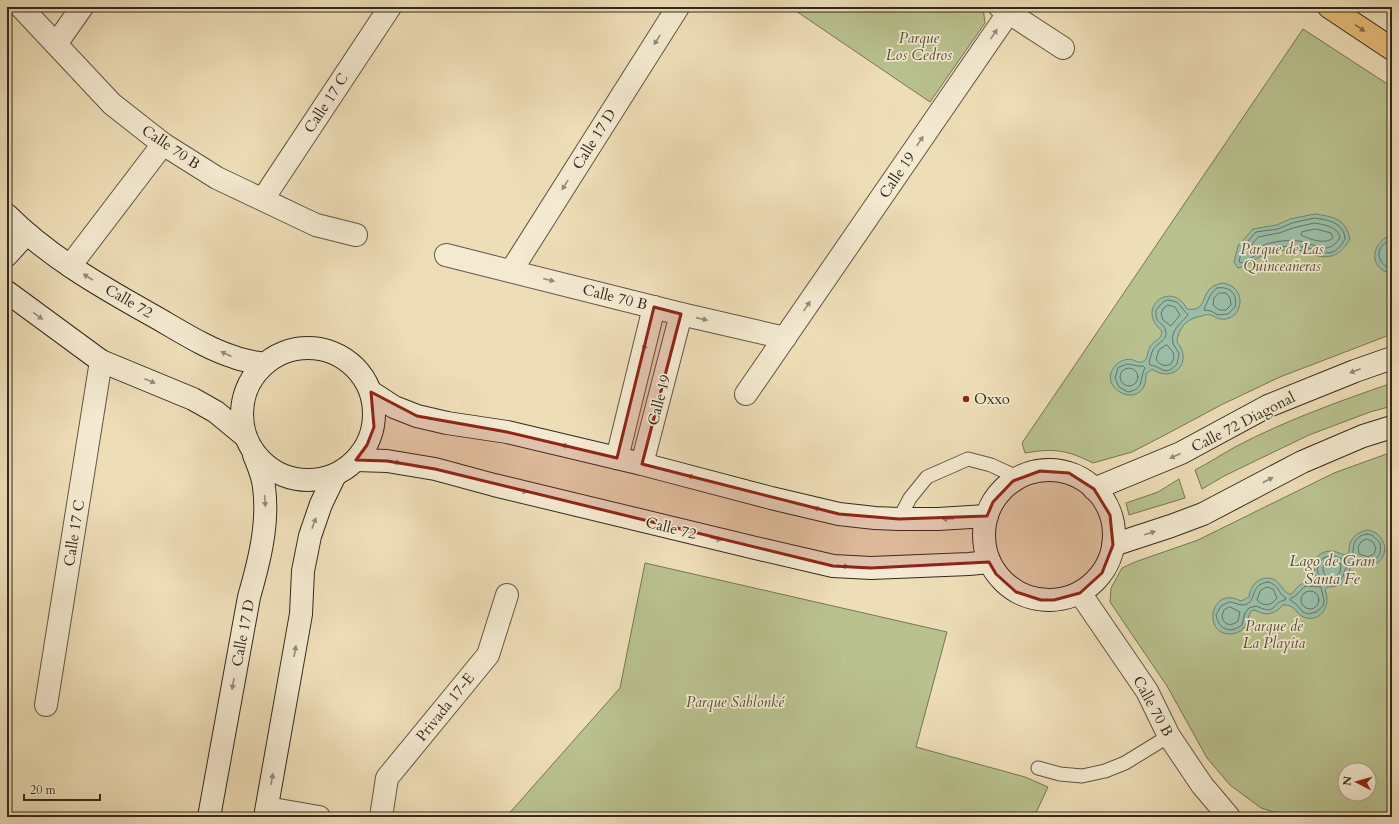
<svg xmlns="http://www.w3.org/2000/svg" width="1399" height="824" font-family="Cardo,serif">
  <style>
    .green { fill: #b9c18f; stroke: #767556; fill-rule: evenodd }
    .water { fill: #9bbda8; stroke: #718271 }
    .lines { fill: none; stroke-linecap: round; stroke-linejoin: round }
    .shore { stroke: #667363; stroke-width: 1 }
    .lane-casing { stroke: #615644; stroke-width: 15 }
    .street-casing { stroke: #615644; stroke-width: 24 }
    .secondary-casing { stroke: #32291e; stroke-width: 24 }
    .primary-casing { stroke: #32291e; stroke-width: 24 }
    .lane { stroke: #f4ead1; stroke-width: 13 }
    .street { stroke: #f4ead1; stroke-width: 22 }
    .secondary { stroke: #f4ead1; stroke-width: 22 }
    .primary { stroke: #e7bf7c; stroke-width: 22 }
    .oneway { fill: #836c48 }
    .oneway2 { fill: #938a78 }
    .marked { fill: #8f2418; fill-opacity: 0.2; stroke: #8f2418; stroke-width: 3; stroke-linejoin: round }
    .poi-dot { fill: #8f2418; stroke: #f4ead1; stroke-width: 1.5 }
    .labels { text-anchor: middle; stroke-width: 3.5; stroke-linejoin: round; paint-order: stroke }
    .park-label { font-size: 15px; font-style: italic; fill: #544f3a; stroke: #f4ead1 }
    .street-label { font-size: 15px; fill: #32291e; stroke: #f4ead1 }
    .poi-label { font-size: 15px; fill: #32291e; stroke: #f4ead1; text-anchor: start }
    .water-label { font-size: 16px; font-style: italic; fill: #4c4e40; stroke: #f4ead1 }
  </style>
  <rect width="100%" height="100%" fill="#eedeb8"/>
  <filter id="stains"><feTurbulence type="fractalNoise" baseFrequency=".005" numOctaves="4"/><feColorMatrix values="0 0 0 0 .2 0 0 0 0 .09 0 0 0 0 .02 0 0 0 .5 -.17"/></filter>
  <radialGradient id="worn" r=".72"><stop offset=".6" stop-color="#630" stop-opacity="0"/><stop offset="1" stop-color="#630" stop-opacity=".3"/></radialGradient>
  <g class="green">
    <polygon points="790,7 983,7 985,23 930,102"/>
    <path d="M1303,29L1392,87V334L1280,377L1221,405L1163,436L1132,452L1093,463C1067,450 1054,448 1025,453L1022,443Z"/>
    <path d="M1392,383V406L1370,412L1309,435L1224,476L1202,489L1195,470C1209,463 1222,454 1235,447C1284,421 1340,401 1392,383Z"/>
    <path d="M1392,452V817H1289L1261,808L1230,785L1207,758L1167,686L1110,602L1111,588L1122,568L1135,562L1198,540L1334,473ZM1345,770H1369V794H1345Z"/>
    <polygon points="1179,479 1185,498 1129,515 1126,503 1158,492"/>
    <polygon points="645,563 947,632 916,747 1025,777 1048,787 1034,817 506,817 620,688"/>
  </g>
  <g class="water">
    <path d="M1315,214C1334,217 1345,218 1350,239C1341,254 1332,260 1314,255C1310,254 1307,252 1303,251C1292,249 1279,250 1269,253C1257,256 1249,266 1238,268L1234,262L1238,246L1253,229L1277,225L1290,219Z"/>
    <path d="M1387,237H1392V273C1371,271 1369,247 1387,237Z"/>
    <path d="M1223,283C1227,284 1231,285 1234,288C1244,296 1241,314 1229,318C1221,321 1217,318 1211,315C1208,314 1205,315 1202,316C1187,318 1178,328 1177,342C1194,362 1173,384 1152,369L1146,374C1147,414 1093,389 1116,365C1120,361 1127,358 1133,360C1136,361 1138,363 1142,362C1148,360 1147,352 1150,347C1155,339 1161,341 1162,331C1134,308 1172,279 1187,309C1206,312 1201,296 1211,288C1214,285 1218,284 1223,283Z"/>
    <path d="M1367,530C1374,531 1379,534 1382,540C1389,550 1382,564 1370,566C1364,567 1357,561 1352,565C1349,567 1350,570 1349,574C1346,584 1337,587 1327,587L1325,590C1331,603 1323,621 1307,618C1295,616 1297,604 1283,605C1275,614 1266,617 1255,610L1251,611C1248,616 1248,623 1244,628C1240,632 1235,634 1230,634C1202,634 1210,585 1241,601L1249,597C1250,585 1260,575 1273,579C1281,582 1284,595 1291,594C1294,593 1293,592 1295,590C1301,582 1308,581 1317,583L1318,582C1310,569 1314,551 1331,551C1339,551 1342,557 1349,553C1348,540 1355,533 1367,530Z"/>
  </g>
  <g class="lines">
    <g class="shore">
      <path d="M1315,218C1329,220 1344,223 1345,239C1332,262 1322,250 1303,247C1296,246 1288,246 1281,247C1265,248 1255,256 1242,263L1239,262L1242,248L1256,232L1278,229L1292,223Z"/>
      <path d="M1315,223C1324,225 1337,226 1340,237C1338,242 1333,247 1326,248C1319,249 1312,244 1305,242C1287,238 1265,242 1250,252L1248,251V249L1258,237L1279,233L1293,228Z"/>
      <path d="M1316,229L1331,233L1333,238C1325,245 1309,239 1301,235L1302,232Z"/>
      <path d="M1392,241C1374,243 1375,265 1392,269"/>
      <path d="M1217,288C1230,286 1238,294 1235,307L1228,314L1218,315L1211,311L1204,310C1207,302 1210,293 1217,288Z"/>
      <polygon points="1219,293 1226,293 1230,298 1231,305 1226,310 1219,310 1213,305 1214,298"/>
      <path d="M1168,300L1177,302L1188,315C1181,323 1170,331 1173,343C1174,347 1178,350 1179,354L1177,364C1164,378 1162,366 1150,365L1149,363C1150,359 1151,354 1153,350C1156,343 1170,340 1165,329C1162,321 1155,325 1156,310L1163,302Z"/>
      <polygon points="1168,305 1175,307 1180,315 1171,326 1163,320 1161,314 1163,309"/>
      <path d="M1167,345L1173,352L1174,358L1171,364C1165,367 1159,365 1156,359L1159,350Z"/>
      <path d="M1127,364C1133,364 1137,367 1143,366L1145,368C1139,379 1145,389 1128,392L1119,387L1115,378L1118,368Z"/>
      <circle cx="1129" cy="377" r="9"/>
      <path d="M1367,534L1372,535L1380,543C1382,553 1379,559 1369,562C1364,562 1360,559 1356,560C1343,560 1347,576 1339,581C1334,584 1327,583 1323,584L1317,570L1320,562L1323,558L1332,555L1342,559L1347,558L1353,554C1353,543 1355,536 1367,534Z"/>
      <polygon points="1367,539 1373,542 1376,548 1374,554 1368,557 1359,554 1358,547 1361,542"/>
      <path d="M1332,560L1341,564L1340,572L1336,577L1327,578C1321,571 1321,562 1332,560Z"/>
      <path d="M1268,582C1280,585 1277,593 1286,598L1285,600C1270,603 1278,616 1256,606L1249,608L1245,613L1242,625C1230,634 1219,630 1216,615L1221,606L1229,602C1234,602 1238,605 1242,605C1258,605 1248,584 1268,582Z"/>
      <path d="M1306,586L1321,587L1324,601L1323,606L1316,612L1308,614L1303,612L1296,604L1290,600L1291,598C1298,596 1300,589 1306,586Z"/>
      <path d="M1267,587L1273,589L1277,598C1271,606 1264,607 1257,600L1260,591Z"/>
      <circle cx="1310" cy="600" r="9"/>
      <path d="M1230,607L1240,612L1238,621C1231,627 1223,625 1222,616L1224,610Z"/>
    </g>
    <defs>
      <g id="lane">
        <polyline points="899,519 910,498 927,477 968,459 991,465 1019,478"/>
        <polyline points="1038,768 1060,774 1082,776 1105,771 1125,763 1169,736"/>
      </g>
      <g id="street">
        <polyline points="21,7 112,104 163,144 217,178 316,225 356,235"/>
        <polyline points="1000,7 1063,48"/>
        <polyline points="56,44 82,7"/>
        <polyline points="263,199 390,7"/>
        <polyline points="446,255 681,314 785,338"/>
        <polyline points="70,266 163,144"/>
        <polyline points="511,271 678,7"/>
        <polyline points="746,394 1009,12"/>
        <polyline points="617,458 654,307"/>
        <polyline points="642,464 681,314"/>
        <polyline points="1080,593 1147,691 1169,736 1202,785 1229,817"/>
        <polyline points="46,705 101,361"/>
        <polyline points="267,808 319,817"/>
        <polyline points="381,817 387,778 488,655 507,595"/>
      </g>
      <g id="secondary">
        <path d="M7,215C48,256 100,286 150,314C177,329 205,348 234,357C244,361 254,362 264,364"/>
        <polyline points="7,255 26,234"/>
        <polyline points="7,292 101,361 193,399 216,412 245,436"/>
        <circle cx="308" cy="414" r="66"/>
        <polyline points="371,392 394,407 417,416 447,423 507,432 642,464 771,498 839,514 875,518 899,519 938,519 987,516"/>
        <polyline points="356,460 387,461 435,469 494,485 764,550 833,566 871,568 969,564 989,562"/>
        <circle cx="1049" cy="535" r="65"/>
        <polyline points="1094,489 1181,453 1268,406 1355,371 1392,358"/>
        <polyline points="1113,545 1171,526 1203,514 1302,462 1363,436 1392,427"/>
        <path d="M209,817L249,597C259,562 269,524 264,487C263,476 258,465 254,455"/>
        <polyline points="265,817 301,614 303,571 310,536 321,504 335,475"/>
      </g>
      <polyline id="primary" points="1329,7 1392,49"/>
    </defs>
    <use href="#lane" class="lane-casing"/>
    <use href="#street" class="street-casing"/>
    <use href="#secondary" class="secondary-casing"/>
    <use href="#primary" class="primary-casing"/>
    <use href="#lane" class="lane"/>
    <use href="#street" class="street"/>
    <use href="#secondary" class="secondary"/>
    <use href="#primary" class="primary"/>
  </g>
  <defs><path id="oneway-solid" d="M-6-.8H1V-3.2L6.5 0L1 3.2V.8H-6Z"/></defs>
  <use class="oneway" href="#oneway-solid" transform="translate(1360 28) rotate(34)"/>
  <g class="oneway2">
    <use href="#oneway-solid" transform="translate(994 34) rotate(-56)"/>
    <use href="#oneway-solid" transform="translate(657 40) rotate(122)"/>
    <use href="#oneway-solid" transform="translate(920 141) rotate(-56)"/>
    <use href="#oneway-solid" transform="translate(565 185) rotate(122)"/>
    <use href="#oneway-solid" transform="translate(88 277) rotate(-148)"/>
    <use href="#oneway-solid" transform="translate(549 280) rotate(14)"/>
    <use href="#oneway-solid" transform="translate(807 306) rotate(-56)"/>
    <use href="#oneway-solid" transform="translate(38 316) rotate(36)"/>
    <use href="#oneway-solid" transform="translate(702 319) rotate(13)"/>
    <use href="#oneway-solid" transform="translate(645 345) rotate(104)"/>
    <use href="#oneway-solid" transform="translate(226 354) rotate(-156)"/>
    <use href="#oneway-solid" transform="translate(1355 371) rotate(159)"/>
    <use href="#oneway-solid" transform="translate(150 381) rotate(22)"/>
    <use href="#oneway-solid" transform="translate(567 446) rotate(-167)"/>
    <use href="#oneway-solid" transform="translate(1175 456) rotate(156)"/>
    <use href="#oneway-solid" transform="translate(395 462) rotate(10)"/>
    <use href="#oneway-solid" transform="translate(693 477) rotate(-165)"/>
    <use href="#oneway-solid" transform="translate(1268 480) rotate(-28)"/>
    <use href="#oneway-solid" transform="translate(522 491) rotate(14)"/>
    <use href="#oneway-solid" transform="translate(265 501) rotate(86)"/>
    <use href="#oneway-solid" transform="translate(819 509) rotate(-166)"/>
    <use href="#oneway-solid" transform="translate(948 519) rotate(177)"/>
    <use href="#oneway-solid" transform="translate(314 523) rotate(-70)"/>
    <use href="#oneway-solid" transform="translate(1150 533) rotate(-18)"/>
    <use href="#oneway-solid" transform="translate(716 539) rotate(14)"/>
    <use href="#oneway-solid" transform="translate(843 566) rotate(4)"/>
    <use href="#oneway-solid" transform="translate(295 651) rotate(-80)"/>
    <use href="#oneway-solid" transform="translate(233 684) rotate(100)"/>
    <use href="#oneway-solid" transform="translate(272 779) rotate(-80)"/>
  </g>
  <path class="marked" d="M654,307L681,314L642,464L839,514L899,519L987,516L993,502L1013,481L1040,471L1069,473L1094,489L1110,515L1113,545L1102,573L1080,593L1054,600H1041L1016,592L996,574L989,562L871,568L833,566L435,469L387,461L356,460L367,445L374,427L371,392L417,416L507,432L617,458Z"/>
  <circle class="poi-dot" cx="966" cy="399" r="4"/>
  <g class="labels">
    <g class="park-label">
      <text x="919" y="43">Parque<tspan x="919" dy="17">Los Cedros</tspan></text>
      <text x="1282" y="254">Parque de Las<tspan x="1282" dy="17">Quinceañeras</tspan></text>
      <text x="1274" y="631">Parque de<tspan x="1274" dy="17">La Playita</tspan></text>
      <text x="735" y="707">Parque Sablonké</text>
    </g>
    <g class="street-label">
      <text transform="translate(326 103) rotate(-57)" y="5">Calle 17 C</text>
      <text transform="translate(594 139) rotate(-58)" y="5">Calle 17 D</text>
      <text transform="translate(171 147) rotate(34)" y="5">Calle 70 B</text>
      <text transform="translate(897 175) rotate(-56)" y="5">Calle 19</text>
      <text transform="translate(615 297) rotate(14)" y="5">Calle 70 B</text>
      <text transform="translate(129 301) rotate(30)" y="5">Calle 72</text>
      <text transform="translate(659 400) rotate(-75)" y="5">Calle 19</text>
      <text transform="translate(1243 422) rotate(-27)" y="5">Calle 72 Diagonal</text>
      <text transform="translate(671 528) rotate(14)" y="5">Calle 72</text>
      <text transform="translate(74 533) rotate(-81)" y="5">Calle 17 C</text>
      <text transform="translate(243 633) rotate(-79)" y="5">Calle 17 D</text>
      <text transform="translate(1153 706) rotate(61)" y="5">Calle 70 B</text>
      <text transform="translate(445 707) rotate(-51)" y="5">Privada 17-E</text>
    </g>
    <g class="poi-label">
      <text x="974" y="404">Oxxo</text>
    </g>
    <g class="water-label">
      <text x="1332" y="566">Lago de Gran<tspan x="1332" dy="18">Santa Fe</tspan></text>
    </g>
  </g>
  <rect width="1399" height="824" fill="none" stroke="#eedeb8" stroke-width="24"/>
  <rect x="8" y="8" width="1383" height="808" fill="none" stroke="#32291e" stroke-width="2"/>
  <rect x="12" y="12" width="1375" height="800" fill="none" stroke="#32291e"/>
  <g transform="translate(1357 782) rotate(276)"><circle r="19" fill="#f4ead1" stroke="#a69d89"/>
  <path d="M0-3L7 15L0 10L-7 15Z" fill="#8f2418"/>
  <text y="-6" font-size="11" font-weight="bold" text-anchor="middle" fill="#32291e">N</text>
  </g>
  <path d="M24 794v6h76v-6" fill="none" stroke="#32291e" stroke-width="2"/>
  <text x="30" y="794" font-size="12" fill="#32291e" stroke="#f4ead1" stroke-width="3" paint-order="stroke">20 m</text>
  <rect width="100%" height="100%" filter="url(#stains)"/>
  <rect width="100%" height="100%" fill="url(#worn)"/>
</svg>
